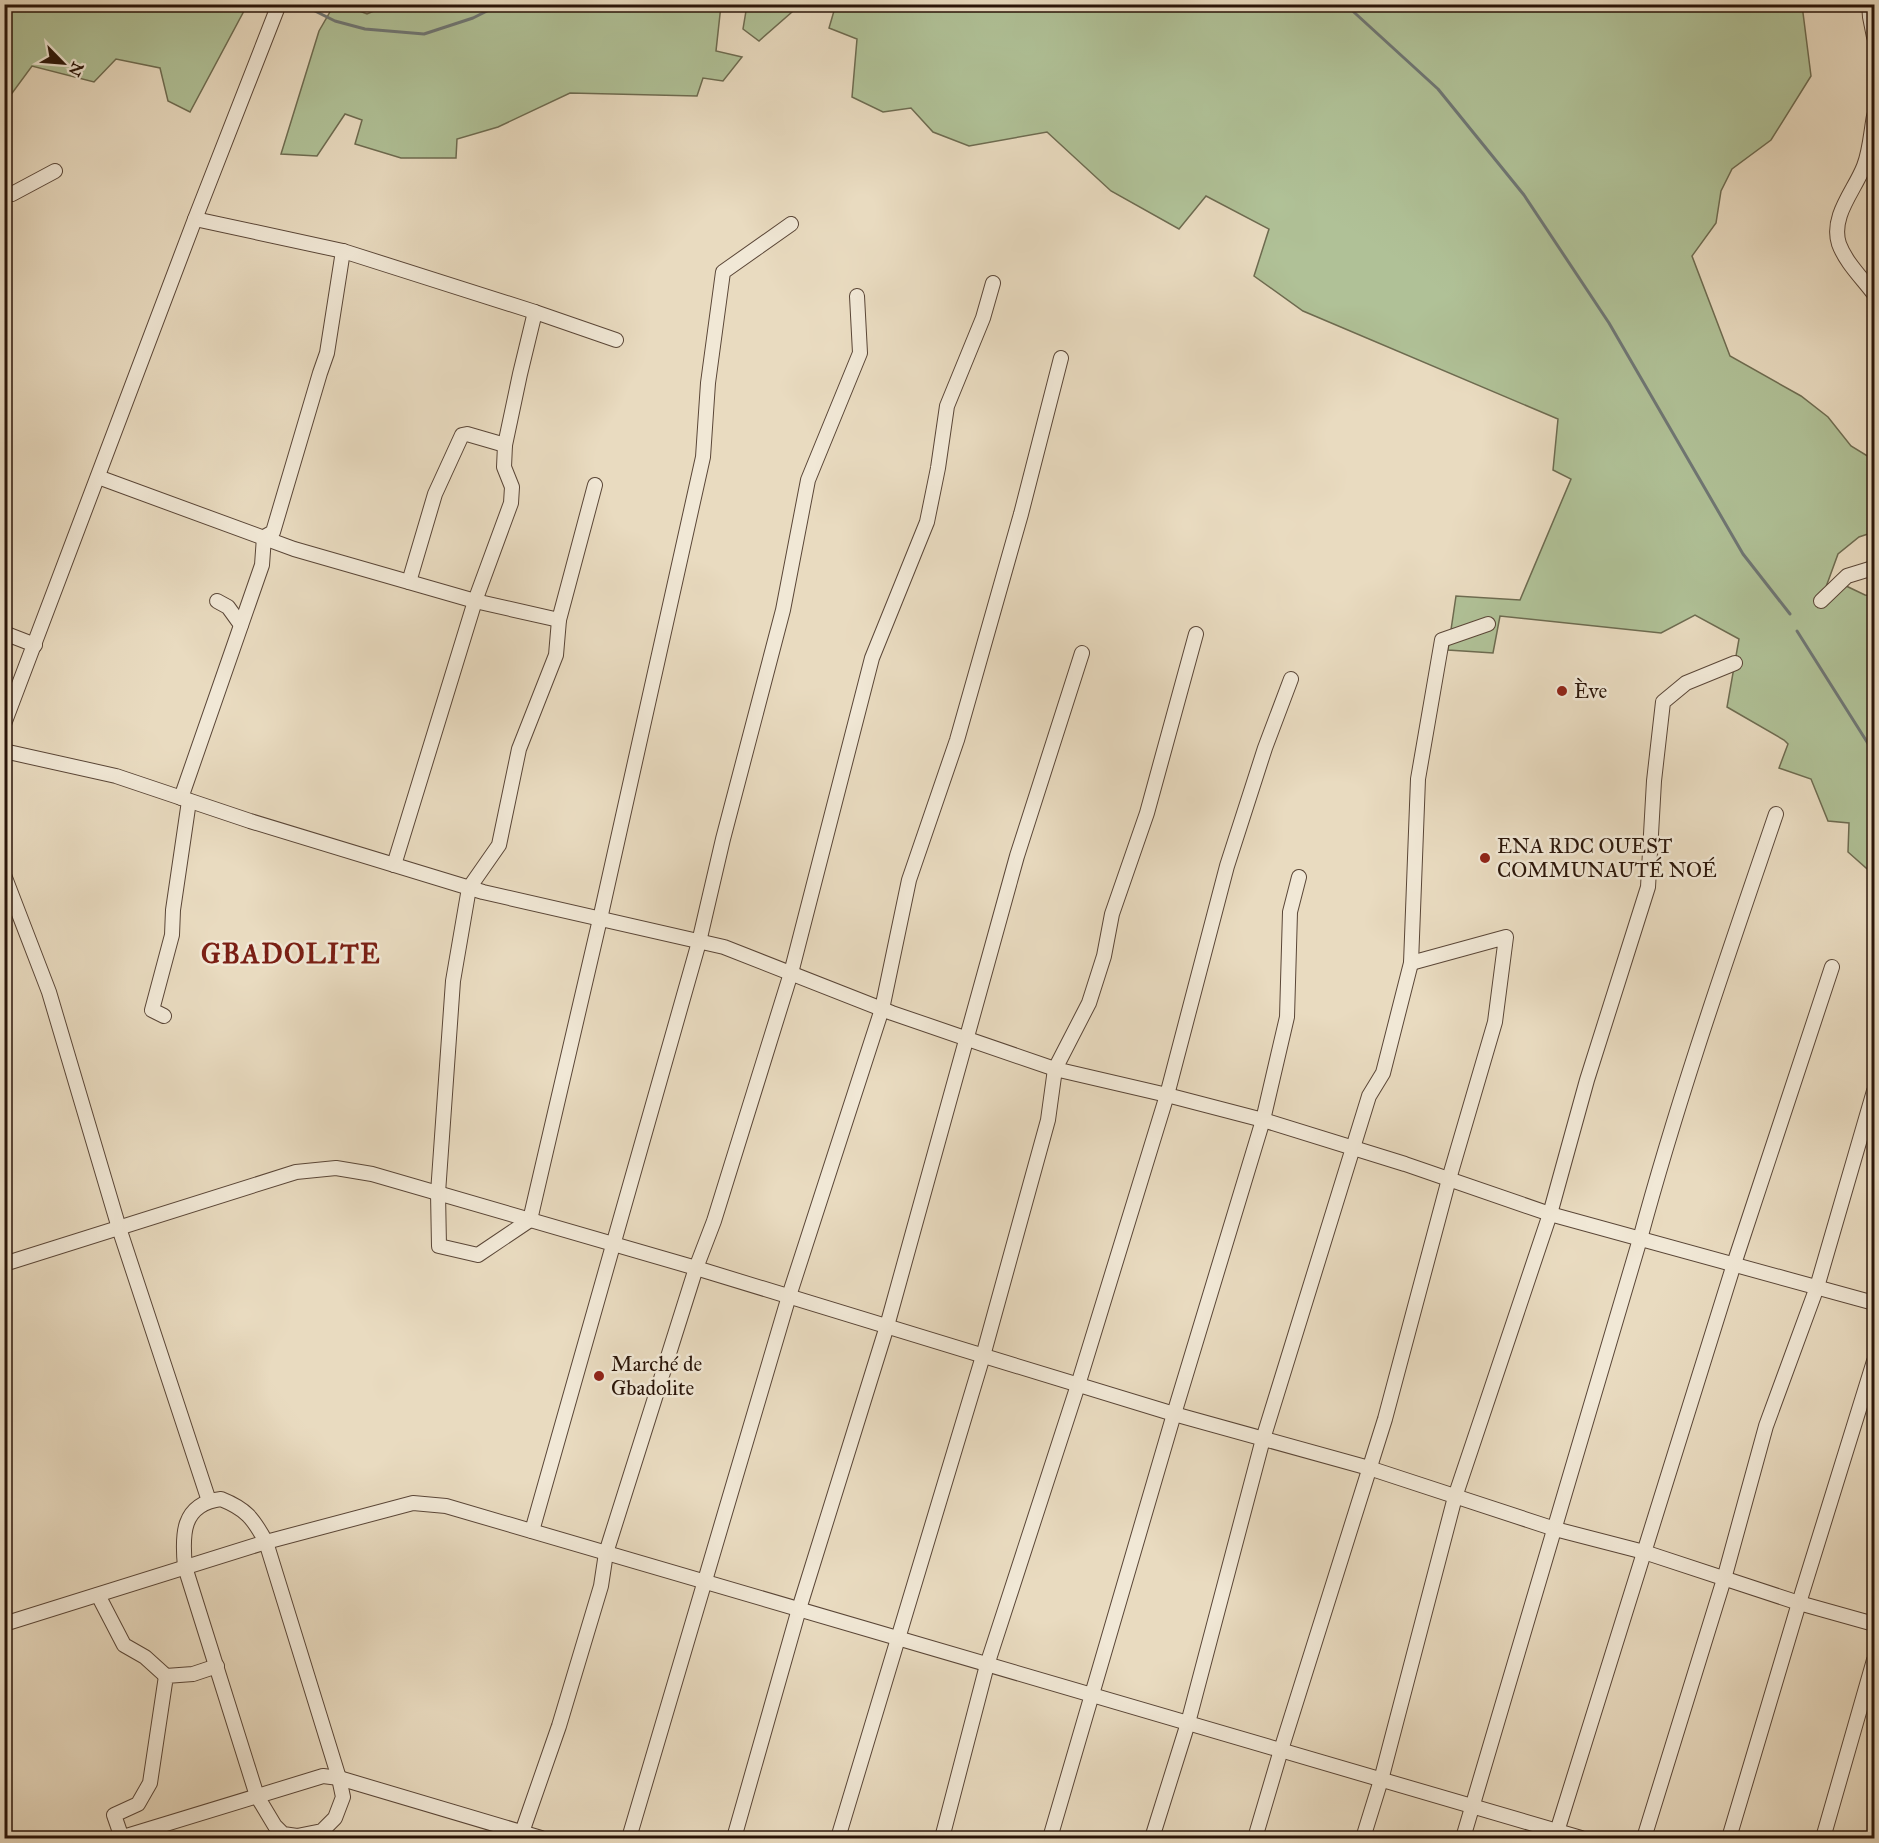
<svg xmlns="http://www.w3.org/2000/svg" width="1879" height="1843" font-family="'IM FELL Great Primer',serif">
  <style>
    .green { fill: #b0c197; stroke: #6d6b50; stroke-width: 1.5 }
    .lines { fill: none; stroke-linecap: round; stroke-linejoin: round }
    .stream { stroke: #6f7775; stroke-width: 3 }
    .minor-casing { stroke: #5a4637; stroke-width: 16 }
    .minor { stroke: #f1e8d6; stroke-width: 14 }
    .poi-dot { fill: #8f2418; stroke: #f1e8d6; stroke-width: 2 }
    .labels { text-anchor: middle; stroke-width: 5; stroke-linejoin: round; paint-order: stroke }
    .poi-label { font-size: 21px; fill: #2a1509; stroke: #f1e8d6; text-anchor: start }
    .district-label { font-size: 27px; font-weight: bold; letter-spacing: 1.5px; fill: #7a1f14; stroke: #f1e8d6 }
  </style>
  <rect width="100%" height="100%" fill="#e9dbc0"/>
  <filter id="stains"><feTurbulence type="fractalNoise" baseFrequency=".00333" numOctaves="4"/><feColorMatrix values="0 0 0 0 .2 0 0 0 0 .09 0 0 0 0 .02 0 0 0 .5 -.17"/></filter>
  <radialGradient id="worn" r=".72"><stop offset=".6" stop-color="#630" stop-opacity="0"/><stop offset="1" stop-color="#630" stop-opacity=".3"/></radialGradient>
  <g class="green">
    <polygon points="836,4 1802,5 1811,76 1771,140 1732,169 1721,191 1716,223 1692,256 1730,356 1801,396 1828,417 1851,446 1874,460 1874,532 1859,537 1838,554 1819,606 1844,585 1865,595 1874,596 1874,875 1848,852 1849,823 1828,821 1811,779 1779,768 1788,744 1784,740 1727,707 1739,639 1695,615 1661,633 1500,616 1493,653 1448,650 1456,596 1520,600 1571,479 1553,470 1558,419 1303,311 1254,276 1269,229 1206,196 1179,229 1111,191 1047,132 969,146 933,132 911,108 883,112 852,97 857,39 829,28"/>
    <polygon points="5,5 283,5 280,11 244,11 190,112 168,101 160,68 116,59 94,82 32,66 7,100 5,123"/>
    <polygon points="388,5 721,5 716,51 742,57 723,81 703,78 697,96 570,93 498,127 457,139 456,158 401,158 355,144 362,120 345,114 317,156 281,154 319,31 334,5 344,5 367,14"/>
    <polygon points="747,5 747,4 800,5 759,41 743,29"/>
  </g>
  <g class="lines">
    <g class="stream">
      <polyline points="301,4 335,21 365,29 424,34 473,18 501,4"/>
      <polyline points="1345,4 1438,89 1524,195 1609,323 1743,554 1790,614"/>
      <polyline points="1797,631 1874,753"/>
    </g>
    <defs>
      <g id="minor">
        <polyline points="1869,4 1870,17 1874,37"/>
        <path d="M1874,116C1871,132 1870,151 1864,166C1855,190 1830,216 1839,244C1846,263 1863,279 1874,294"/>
        <polyline points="4,192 12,194 55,171"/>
        <polyline points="195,219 343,251 535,312 616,340"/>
        <polyline points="98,477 294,549 475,601 559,620"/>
        <polyline points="595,485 559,620 556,655 519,749 499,845 469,888 453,981 438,1193 439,1246 478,1255 530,1220 600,919 703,457 708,383 723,272 791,224"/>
        <polyline points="409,582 435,494 462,435 467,434 505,445"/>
        <polyline points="217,601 228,607 241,625"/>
        <polyline points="1821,601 1847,576 1873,568 1874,564"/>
        <polyline points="4,633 35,645"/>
        <polyline points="4,724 195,219 279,4"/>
        <polyline points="4,751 116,776 250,821 483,892 724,947 892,1013 1055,1069 1167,1095 1263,1120 1405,1164 1550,1214 1874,1303"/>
        <polyline points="181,798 262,565 264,537 273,532 320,373 327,353 343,251"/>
        <polyline points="394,865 475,601 511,503 512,487 504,467 505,445 520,374 535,312"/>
        <polyline points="4,875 49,992 119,1228 209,1501"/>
        <polyline points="164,1016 152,1010 172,935 173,910 189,801"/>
        <polyline points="4,1264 296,1172 336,1168 372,1174 696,1268 1174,1414 1369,1468 1555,1529 1644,1552 1799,1603 1874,1624"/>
        <path d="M221,1499C246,1509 253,1518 266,1542L339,1778L343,1797L335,1818L322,1831L297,1836L283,1834L275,1826L257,1796L185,1567C182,1536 181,1504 221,1499Z"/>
        <polyline points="532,1531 699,942 723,839 783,610 808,480 860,353 857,296"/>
        <polyline points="98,1595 124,1645 145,1657 166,1676"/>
        <polyline points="4,1624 266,1542 413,1503 446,1506 1581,1838"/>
        <polyline points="120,1838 323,1776 339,1778 541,1838"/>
        <polyline points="122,1838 114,1815 138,1804 150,1783 166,1676 193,1674 217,1666"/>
        <polyline points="520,1838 559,1726 601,1586 606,1553 696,1268 714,1221 791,973 872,658 927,522 938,468 947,406 983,318 993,283"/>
        <polyline points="629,1838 789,1296 882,1009 909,880 957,740 1021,514 1061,358"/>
        <polyline points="734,1838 799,1609 887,1326 1017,856 1082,653"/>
        <polyline points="838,1838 983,1356 1048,1120 1055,1069 1089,1003 1104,956 1112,914 1147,813 1196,634"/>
        <polyline points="942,1838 987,1665 1078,1385 1167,1095 1227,866 1265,748 1291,679"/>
        <polyline points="1050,1838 1174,1414 1263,1120 1287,1017 1290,912 1299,877"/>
        <polyline points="1152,1838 1188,1723 1263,1439 1369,1096 1383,1073 1411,963 1418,779 1442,640 1488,624"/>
        <polyline points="1255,1838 1281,1750 1385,1419 1449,1179 1495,1022 1506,937 1411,963"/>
        <polyline points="1363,1838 1381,1780 1455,1497 1550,1214 1587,1080 1648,887 1654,781 1663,702 1686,683 1735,663"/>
        <path d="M1463,1838L1640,1239C1679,1095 1728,955 1776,814"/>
        <polyline points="1555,1838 1734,1264 1832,967"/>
        <polyline points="1644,1838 1724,1579 1766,1426 1817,1287 1874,1091"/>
        <polyline points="1729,1838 1799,1603 1874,1361"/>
        <polyline points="1823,1838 1874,1660"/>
      </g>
    </defs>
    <use href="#minor" class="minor-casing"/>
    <use href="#minor" class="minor"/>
  </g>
  <g class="poi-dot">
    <circle cx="1562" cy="691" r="6"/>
    <circle cx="1485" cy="858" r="6"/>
    <circle cx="599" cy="1376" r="6"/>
  </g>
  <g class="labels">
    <g class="poi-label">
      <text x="1574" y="698">Ève</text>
      <text x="1497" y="853">ENA RDC OUEST<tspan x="1497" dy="24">COMMUNAUTÉ NOÉ</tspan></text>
      <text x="611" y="1371">Marché de<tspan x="611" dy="24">Gbadolite</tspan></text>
    </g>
    <g class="district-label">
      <text x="291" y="963">GBADOLITE</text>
    </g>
  </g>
  <rect width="1879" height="1843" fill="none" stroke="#e9dbc0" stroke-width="24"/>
  <rect x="6" y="6" width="1867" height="1831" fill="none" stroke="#2a1509" stroke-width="3"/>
  <rect x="12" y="12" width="1855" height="1819" fill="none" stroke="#2a1509" stroke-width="1.5"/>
  <g transform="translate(63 63) rotate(115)" stroke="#f1e8d6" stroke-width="4.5" paint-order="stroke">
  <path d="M0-4.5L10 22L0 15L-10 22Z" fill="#2a1509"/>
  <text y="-9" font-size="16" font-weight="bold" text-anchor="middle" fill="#2a1509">N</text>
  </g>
  <rect width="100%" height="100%" filter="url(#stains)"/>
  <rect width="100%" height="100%" fill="url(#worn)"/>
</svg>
